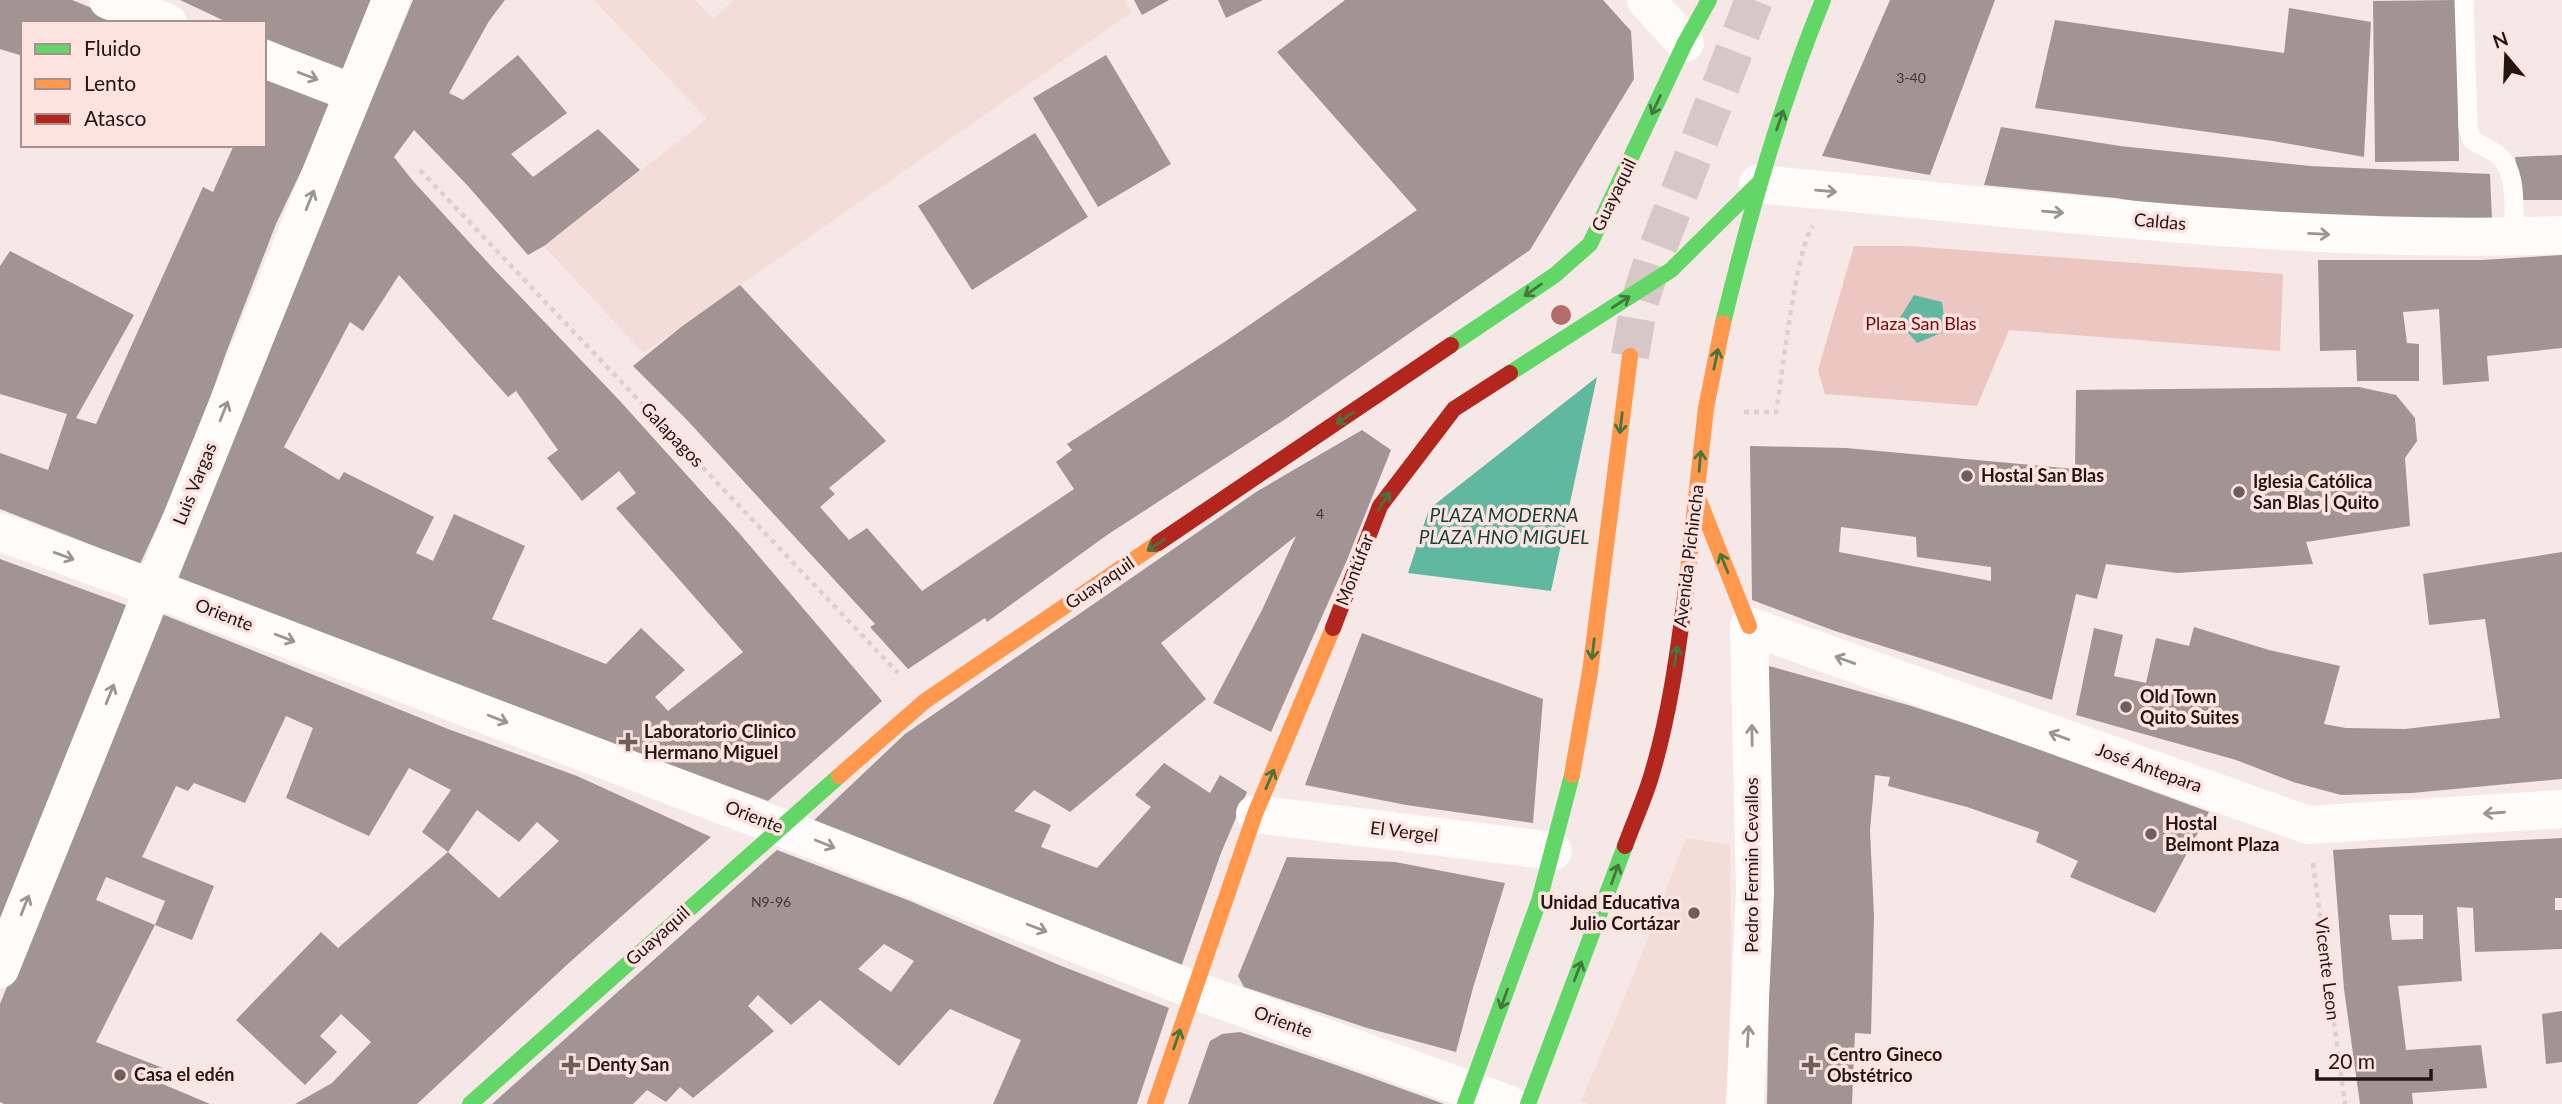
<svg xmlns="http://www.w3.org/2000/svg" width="2562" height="1104" font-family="Lato,sans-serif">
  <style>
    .built { fill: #f4dcd9 }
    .green { fill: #ecc6c0 }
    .water { fill: #61b8a1 }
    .building { fill: #a19492; fill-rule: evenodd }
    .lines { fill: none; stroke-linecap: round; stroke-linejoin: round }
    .primary-tunnel { stroke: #d6c8c6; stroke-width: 38; stroke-dasharray: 38 19; stroke-linecap: butt }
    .path { stroke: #d7d2d2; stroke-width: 4.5; stroke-dasharray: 5 5; stroke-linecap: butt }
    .lane { stroke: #fefcfb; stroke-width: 19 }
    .street { stroke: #fefcfb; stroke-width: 38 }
    .fast { stroke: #63d668; stroke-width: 16 }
    .slow { stroke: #ff974d; stroke-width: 16 }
    .jam { stroke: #b3261e; stroke-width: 16 }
    .tree { fill: #b36c6b }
    .oneway { stroke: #9c9493 }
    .oneway2 { stroke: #44763e }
    .poi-dot { fill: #6e5f5d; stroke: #fde3df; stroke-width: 2.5 }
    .labels { text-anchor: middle; stroke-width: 7; stroke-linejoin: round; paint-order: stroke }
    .number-label { font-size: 14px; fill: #433533 }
    .street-label { font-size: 18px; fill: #241513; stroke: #fde3df }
    .park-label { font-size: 18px; fill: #7c0607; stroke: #fde3df }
    .poi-label { font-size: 18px; font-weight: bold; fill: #241513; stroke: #fde3df; text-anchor: start }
    .water-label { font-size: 19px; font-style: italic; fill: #104436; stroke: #fde3df }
  </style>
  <rect width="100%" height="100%" fill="#f6e8e6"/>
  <g class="built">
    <polygon points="594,0 695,0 713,19 734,0 1124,0 1132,12 643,353 544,246 707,119"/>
    <polygon points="1686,838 1730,845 1732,1104 1590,1104 1581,1101 1631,982"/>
  </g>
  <polygon class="green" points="1854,246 1908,246 2283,274 2280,351 2009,330 1977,406 1825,394 1818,370"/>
  <g class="water">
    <polygon points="1914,295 1942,302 1946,331 1917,343 1898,321"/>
    <polygon points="1597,377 1551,591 1408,573 1429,509"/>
  </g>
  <g class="building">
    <polygon points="0,0 72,0 129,23 23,23 23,56 0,49"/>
    <polygon points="180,0 376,0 345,72 264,38 264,23 229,23"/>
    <path d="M413,0H505L489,21L449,93L463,100L518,55L567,113L511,154L533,177L598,129L640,170L544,246L528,255L468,186L414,130L394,157L413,181L491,266L620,401L739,533L882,701L768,801L172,580ZM399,275L508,397L516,391L558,450L547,458L582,501L619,471L636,493L616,508L743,652L668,711L655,697L685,670L641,628L606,664L492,619L525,546L454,514L433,561L416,553L434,517L344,472L339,480L284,447L350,322L363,331Z"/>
    <polygon points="1134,0 1169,0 1142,15"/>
    <polygon points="1218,0 1263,0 1226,18"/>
    <polygon points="1345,0 1603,0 1631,31 1634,79 1530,250 1284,420 1107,535 987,622 985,618 908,669 870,627 875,624 687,420 633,366 681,327 740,285 886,441 829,488 835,494 820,507 849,540 867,528 922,591 1074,489 1056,462 1072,450 1067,444 1226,341 1417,210 1277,52"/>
    <polygon points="1890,0 1995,0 1930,175 1822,156"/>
    <polygon points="2457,0 2459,161 2375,162 2373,1"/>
    <polygon points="2289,8 2371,22 2364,157 2273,141 2035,108 2055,20 2284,53"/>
    <polygon points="1106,55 1171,164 1098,207 1033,98"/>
    <polygon points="264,79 336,98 276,224 226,353 189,458 140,564 0,509 0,453 48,470 67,414 0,394 0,266 10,251 134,315 76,418 96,424 203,187 213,192 234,145 264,145"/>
    <polygon points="2001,127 2120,146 2310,166 2490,174 2492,220 2377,222 2147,203 2116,198 1984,185"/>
    <polygon points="1035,133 1088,217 972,290 918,206"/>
    <polygon points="2562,155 2562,200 2522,200 2515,157"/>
    <polygon points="2562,255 2562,348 2487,356 2489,381 2443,385 2439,309 2403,312 2407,343 2419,344 2419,381 2357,381 2356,350 2320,351 2318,260 2481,260"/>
    <path d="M2359,387L2396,395L2415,418L2417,441L2405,458L2410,526L2306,542L2313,564L2177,573L2106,564L2097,599L2076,594L2052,700L1835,631L1752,600L1750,446L1846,448L2075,469L2076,390ZM1841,527L1916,537L1917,557L1991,567V581L1839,552Z"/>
    <polygon points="1362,430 1391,450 1347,560 1271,732 1213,703 1262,610 1296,536 1161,643 1206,699 1070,812 1034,790 1014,811 1051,825 1041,847 1097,868 1151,807 1135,795 1164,763 1210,793 1220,775 1247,792 1221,853 1180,970 812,822 905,734 1256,492"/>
    <polygon points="2562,552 2562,779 2412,793 2341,795 2293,782 2236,760 2076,715 2094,628 2123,635 2114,676 2146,683 2156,638 2189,646 2194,627 2269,650 2340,666 2324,724 2346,728 2405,729 2500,718 2485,619 2429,625 2423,574"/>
    <polygon points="0,559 126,605 0,943"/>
    <polygon points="157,612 448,729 577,776 711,837 570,962 417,1104 295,1104 332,1083 371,1042 341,1014 320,1036 337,1052 305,1085 236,1020 321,932 338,948 448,852 499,898 559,841 537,822 519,842 477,810 448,852 422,832 451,790 409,768 369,836 286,798 313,728 286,716 245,803 194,783 188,791 176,786 142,857 214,886 192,940 155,925 165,901 106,877 96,900 155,925 96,1042 163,1068 158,1082 210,1104 4,1104 0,1102 0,1004"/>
    <polygon points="1362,633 1543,699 1533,823 1406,805 1305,785"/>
    <polygon points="1769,666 1908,705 1989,731 2209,812 2155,913 2070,877 2078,861 2036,842 2039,832 1967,807 1888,786 1890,777 1875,775 1870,830 1874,916 1871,1034 1855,1033 1852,1104 1767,1104 1771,878 1766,760"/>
    <path d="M2562,838V898H2555V910H2562V949L2475,952L2473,908L2457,907L2462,981L2398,986L2406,1050L2481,1045L2487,1088L2412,1093L2413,1104H2360L2344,989L2333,850ZM2389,915H2423V939L2392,940Z"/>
    <path d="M777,850L910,901L1059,965L1169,1008L1137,1104H993L1021,1040L950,1009L899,1066L820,1000L791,1025L758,995L748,1006L774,1031L693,1098L680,1087L666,1102L647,1090L633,1104H492ZM884,944L914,961L891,992L858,969Z"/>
    <polygon points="1287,857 1395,862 1505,883 1473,988 1456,1052 1367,1028 1244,987 1238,976"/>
    <polygon points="2562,1011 2562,1062 2546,1064 2542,1014"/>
    <polygon points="1240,1032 1339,1066 1444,1104 1188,1104 1210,1041 1222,1034"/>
  </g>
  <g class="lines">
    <polyline class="primary-tunnel" points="1630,356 1639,304 1653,260 1754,0"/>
    <g class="path">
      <polyline points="420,170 898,673"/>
      <path d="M1744,412H1776C1782,378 1796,247 1813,226"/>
      <polyline points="2313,863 2345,1104"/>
    </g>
    <path class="lane" d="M2464,0L2468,128L2472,140C2481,146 2492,149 2500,157C2519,174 2512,213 2515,237"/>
    <g class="street">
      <polyline points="108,0 168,23"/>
      <polyline points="1646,0 1685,43"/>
      <polyline points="264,59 353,93"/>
      <path d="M1758,184C2026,208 2293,245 2562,235"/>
      <polyline points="0,532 153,588 780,827 1194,990 1508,1104"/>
      <polyline points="1255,814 1553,851"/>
      <polyline points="0,969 391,0"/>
      <polyline points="1745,1104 1755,893 1749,626 2308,825 2562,809"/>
    </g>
    <g class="fast">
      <polyline points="1685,43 1709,0"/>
      <path d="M1723,323C1750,213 1780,105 1823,0"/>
      <polyline points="1451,345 1555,275 1590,244 1685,43"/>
      <polyline points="1510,373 1671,270 1758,184"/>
      <polyline points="470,1104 839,776"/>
      <polyline points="1465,1104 1539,901 1572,775"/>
      <polyline points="1528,1104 1625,846"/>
    </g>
    <g class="slow">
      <polyline points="1698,498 1749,626"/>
      <polyline points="1686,589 1706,408 1723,323"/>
      <polyline points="1572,775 1590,672 1630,356"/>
      <polyline points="839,776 925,701 1158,543"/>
      <polyline points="1155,1104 1255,814 1333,628"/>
    </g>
    <g class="jam">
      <polyline points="1158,543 1451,345"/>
      <polyline points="1333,628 1380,506 1454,409 1510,373"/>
      <path d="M1625,846C1633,824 1643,802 1650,780C1669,719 1678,652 1686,589"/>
    </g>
  </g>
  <circle class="tree" cx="1561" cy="315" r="10"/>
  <defs><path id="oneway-shaft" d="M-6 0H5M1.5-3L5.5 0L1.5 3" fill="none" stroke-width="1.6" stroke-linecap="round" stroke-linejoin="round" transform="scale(1.75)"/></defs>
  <g class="oneway">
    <use href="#oneway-shaft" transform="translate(308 76) rotate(21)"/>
    <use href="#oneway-shaft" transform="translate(1826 191) rotate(5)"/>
    <use href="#oneway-shaft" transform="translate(310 200) rotate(-68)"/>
    <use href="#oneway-shaft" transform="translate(2053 212) rotate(5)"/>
    <use href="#oneway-shaft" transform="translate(2319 234) rotate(3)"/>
    <use href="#oneway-shaft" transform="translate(224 411) rotate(-68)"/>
    <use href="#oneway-shaft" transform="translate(64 556) rotate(20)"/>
    <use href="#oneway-shaft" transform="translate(285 638) rotate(21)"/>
    <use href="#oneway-shaft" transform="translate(1845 660) rotate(-160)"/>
    <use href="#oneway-shaft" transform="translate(110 694) rotate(-68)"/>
    <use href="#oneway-shaft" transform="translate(498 719) rotate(21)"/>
    <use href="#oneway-shaft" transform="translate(1752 735) rotate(-91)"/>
    <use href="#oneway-shaft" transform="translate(2059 736) rotate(-160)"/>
    <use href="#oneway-shaft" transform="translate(2494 813) rotate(176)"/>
    <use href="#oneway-shaft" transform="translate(825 844) rotate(22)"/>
    <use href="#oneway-shaft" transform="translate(25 905) rotate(-68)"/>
    <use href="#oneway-shaft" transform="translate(1037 928) rotate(21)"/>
    <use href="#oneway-shaft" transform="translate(1748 1036) rotate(-87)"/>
  </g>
  <g class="oneway2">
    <use href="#oneway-shaft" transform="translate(1656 105) rotate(115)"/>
    <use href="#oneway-shaft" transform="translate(1780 120) rotate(-71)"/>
    <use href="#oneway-shaft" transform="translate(1533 290) rotate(145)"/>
    <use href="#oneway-shaft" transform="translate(1621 302) rotate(-33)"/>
    <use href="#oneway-shaft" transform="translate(1716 359) rotate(-78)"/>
    <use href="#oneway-shaft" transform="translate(1345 418) rotate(146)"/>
    <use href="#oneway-shaft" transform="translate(1621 423) rotate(97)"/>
    <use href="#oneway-shaft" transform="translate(1700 461) rotate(-85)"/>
    <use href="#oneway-shaft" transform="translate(1384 501) rotate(-57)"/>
    <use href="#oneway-shaft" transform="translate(1156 545) rotate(146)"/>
    <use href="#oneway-shaft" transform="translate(1724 563) rotate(-112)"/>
    <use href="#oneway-shaft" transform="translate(1593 649) rotate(97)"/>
    <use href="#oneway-shaft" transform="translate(1676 656) rotate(-81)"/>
    <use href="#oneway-shaft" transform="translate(1270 779) rotate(-67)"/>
    <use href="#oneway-shaft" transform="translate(1615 874) rotate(-70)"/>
    <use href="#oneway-shaft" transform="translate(1578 971) rotate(-69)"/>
    <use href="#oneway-shaft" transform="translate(1504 999) rotate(110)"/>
    <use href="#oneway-shaft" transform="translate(1177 1039) rotate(-71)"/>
  </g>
  <g class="poi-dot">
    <circle cx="1967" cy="476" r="7"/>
    <circle cx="2239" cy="492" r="7"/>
    <circle cx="2126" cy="707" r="7"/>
    <path d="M624.5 731.5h7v7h7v7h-7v7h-7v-7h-7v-7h7z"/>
    <circle cx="2151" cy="834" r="7"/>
    <circle cx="1694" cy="913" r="7"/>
    <path d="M567.5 1054.5h7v7h7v7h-7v7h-7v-7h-7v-7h7z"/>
    <path d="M1807.5 1054.5h7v7h7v7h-7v7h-7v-7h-7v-7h7z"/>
    <circle cx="120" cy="1075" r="7"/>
  </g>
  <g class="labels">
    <g class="number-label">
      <text x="1911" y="83">3-40</text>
      <text x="1320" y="519">4</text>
      <text x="771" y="907">N9-96</text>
    </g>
    <g class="street-label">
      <text transform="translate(1614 195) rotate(-64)" y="6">Guayaquil</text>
      <text transform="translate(2160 222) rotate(5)" y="6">Caldas</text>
      <text transform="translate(672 435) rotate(46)" y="6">Galapagos</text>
      <text transform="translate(195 484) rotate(-68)" y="6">Luis Vargas</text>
      <text transform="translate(1689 556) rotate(-83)" y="6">Avenida Pichincha</text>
      <text transform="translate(1355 570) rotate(-69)" y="6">Montúfar</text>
      <text transform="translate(1100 583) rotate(-34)" y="6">Guayaquil</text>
      <text transform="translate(224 615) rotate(21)" y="6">Oriente</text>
      <text transform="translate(2149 768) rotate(20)" y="6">José Antepara</text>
      <text transform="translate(754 817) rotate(21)" y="6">Oriente</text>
      <text transform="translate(1404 832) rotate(7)" y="6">El Vergel</text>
      <text transform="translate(1752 865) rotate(-90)" y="6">Pedro Fermin Cevallos</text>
      <text transform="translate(658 936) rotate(-42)" y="6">Guayaquil</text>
      <text transform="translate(2327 969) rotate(83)" y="6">Vicente Leon</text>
      <text transform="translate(1283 1022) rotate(20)" y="6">Oriente</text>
    </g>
    <g class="park-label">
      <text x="1921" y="330">Plaza San Blas</text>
    </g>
    <g class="poi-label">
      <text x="1981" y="482">Hostal San Blas</text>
      <text x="2253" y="488">Iglesia Católica<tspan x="2253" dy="21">San Blas | Quito</tspan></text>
      <text x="2140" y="703">Old Town<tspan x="2140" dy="21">Quito Suites</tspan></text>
      <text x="644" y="738">Laboratorio Clinico<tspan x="644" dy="21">Hermano Miguel</tspan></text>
      <text x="2165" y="830">Hostal<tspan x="2165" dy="21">Belmont Plaza</tspan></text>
      <text x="1680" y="909" text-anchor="end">Unidad Educativa<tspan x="1680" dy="21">Julio Cortázar</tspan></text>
      <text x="1827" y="1061">Centro Gineco<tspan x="1827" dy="21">Obstétrico</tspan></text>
      <text x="587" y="1071">Denty San</text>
      <text x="134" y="1081">Casa el edén</text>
    </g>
    <g class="water-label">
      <text x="1504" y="522">PLAZA MODERNA<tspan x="1504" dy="22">PLAZA HNO MIGUEL</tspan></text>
    </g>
  </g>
  <rect x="21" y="21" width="245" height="126" fill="#fde3df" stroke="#a6918d" stroke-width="2"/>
  <rect x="35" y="44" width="35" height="10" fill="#63d668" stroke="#a6918d" stroke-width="2"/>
  <text x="84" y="56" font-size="21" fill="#241513">Fluido</text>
  <rect x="35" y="79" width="35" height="10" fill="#ff974d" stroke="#a6918d" stroke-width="2"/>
  <text x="84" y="91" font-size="21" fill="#241513">Lento</text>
  <rect x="35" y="114" width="35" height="10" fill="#b3261e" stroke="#a6918d" stroke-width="2"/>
  <text x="84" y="126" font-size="21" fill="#241513">Atasco</text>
  <g transform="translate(2506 56) rotate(341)" stroke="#fde3df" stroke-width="5" paint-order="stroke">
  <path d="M0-5L12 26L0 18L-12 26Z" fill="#241513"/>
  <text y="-10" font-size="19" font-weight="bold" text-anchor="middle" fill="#241513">N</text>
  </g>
  <path d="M2317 1069v10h114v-10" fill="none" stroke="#241513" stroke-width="3.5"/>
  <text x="2328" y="1069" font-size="21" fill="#241513" stroke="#fde3df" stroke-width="5" paint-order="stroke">20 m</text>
</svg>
